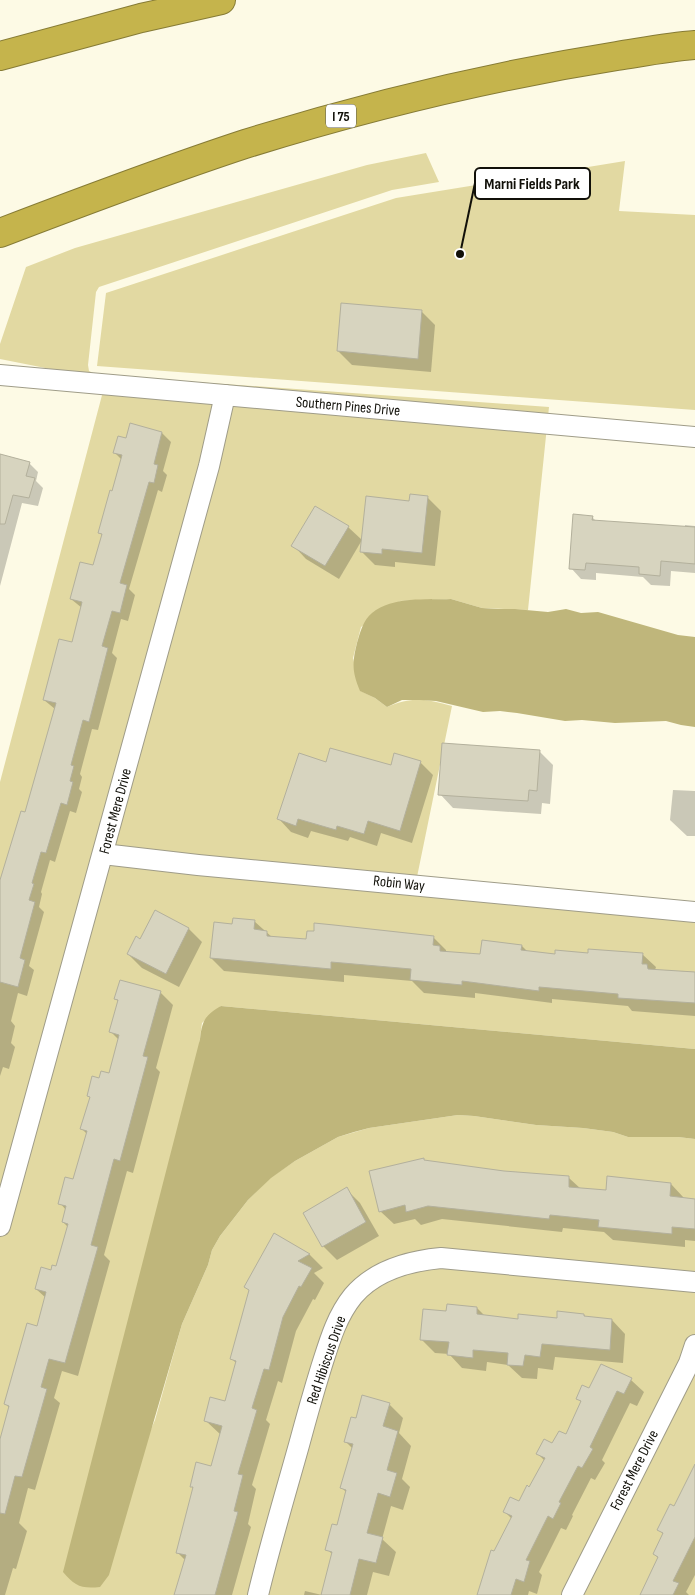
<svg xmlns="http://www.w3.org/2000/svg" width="695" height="1595" font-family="'Sofia Sans Condensed',sans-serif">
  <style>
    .green { fill: #e2d9a2 }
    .water { fill: #bfb67b }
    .shadow { fill: #0003 }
    .building { fill: #d7d4bf; stroke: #b3b09c }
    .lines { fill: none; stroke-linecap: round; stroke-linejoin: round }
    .street-casing { stroke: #9f9c88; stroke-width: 22 }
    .highway-casing { stroke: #867b35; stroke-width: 30 }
    .street { stroke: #fff; stroke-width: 20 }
    .highway { stroke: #c5b44c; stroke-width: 28 }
    .labels { text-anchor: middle; stroke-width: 4; stroke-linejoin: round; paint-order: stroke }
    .shield { fill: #fff; stroke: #585853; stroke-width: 1 }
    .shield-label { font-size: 14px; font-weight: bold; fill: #111009 }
    .street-label { font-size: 15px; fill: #111009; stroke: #fff }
    .leader { fill: none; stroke: #111009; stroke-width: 2 }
    .callout-dot { fill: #111009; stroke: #fff; stroke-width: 2 }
    .callout { fill: #fff; stroke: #111009; stroke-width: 2 }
    .callout-label { font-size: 16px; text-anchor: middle; font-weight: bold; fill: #111009 }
  </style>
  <rect width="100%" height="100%" fill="#fdfae5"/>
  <g class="green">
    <path d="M426,153L439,182L392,190L99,287L96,292L88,365L89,371L97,375L549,407L528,610L482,608L451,599L400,601L361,627L353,658L361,691L375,698L387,707C412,696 427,699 452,706L417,877L695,907V1049L221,1006L202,1023L148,1436L155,1420L182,1324L208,1265L212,1250L220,1236L248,1200L270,1178L295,1161L338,1137L369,1128L458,1115L474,1116L536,1125L583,1128L613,1132L628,1137H678L695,1139V1595H0V782L106,380L0,359V344L26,267L75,248L367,165Z"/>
    <polygon points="625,161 619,211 695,215 695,410 97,366 106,293 396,198"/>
  </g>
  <g class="water">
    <path d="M451,599L482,608L498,609H515L548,612L566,609L581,613L598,612L678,635L695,637V727L681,725L666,721L615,723L582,720L565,721L517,713L500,711L483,712L436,701L420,700H402L387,707L375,698L360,691C352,672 352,663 357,643C360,633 363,620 372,613C393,596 426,600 451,599Z"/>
    <path d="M221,1006L695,1049V1139L678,1137H628L613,1132L583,1128L536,1125L474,1116L458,1115L369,1128L354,1132L338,1137L295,1161L271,1178L248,1200L220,1236L212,1250L208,1265L182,1324L109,1575L100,1587C81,1589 75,1586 63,1572L200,1039C202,1021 205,1015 221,1006Z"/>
  </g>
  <g class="shadow">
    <polygon points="422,312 435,325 431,372 352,365 338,351"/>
    <polygon points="162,433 171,442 163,471 167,475 162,492 158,490 129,589 135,595 128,621 121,619 112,653 117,658 98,730 92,729 80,774 82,777 79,789 82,792 76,813 70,811 55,862 50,860 41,892 42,894 39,907 44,912 29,966 34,970 27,996 18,993 11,1021 15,1026 11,1043 15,1047 9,1069 3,1067 0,1076 0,887 25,814 55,709 44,700 73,644 82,608 71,599 94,567 103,536 99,532 113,492 122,460 114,452 127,440"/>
    <polygon points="0,455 29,463 38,472 36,481 43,488 38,506 22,503 0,586"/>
    <polygon points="427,497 441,511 435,566 395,562 395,567 375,565 361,551"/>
    <polygon points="592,517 597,522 685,528 685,525 695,526 695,573 671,571 670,586 651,585 643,577 596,573 596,580 581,579 571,568"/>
    <polygon points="348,527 362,540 339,579 306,559 293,545"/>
    <polygon points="539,751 553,765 550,804 542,803 541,814 453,808 440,794"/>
    <polygon points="420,762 433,775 412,843 381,833 377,846 350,837 348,841 311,831 308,838 291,832 279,819 327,763 391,766"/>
    <polygon points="673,790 695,791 695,836 687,836 670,820"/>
    <polygon points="155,912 189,929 202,942 179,987 142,968 128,954 141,940"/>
    <polygon points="254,921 273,938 307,940 433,937 446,950 446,953 482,956 522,946 528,952 556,956 642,954 656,967 655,970 695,972 695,1016 632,1011 628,1006 552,999 552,1003 475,993 475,998 424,993 412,981 344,975 344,982 224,971 211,958 234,925"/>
    <polygon points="160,992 173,1005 156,1068 160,1072 133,1173 127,1171 104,1255 110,1261 78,1376 62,1371 54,1398 60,1403 35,1490 28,1488 19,1523 27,1531 16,1569 13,1568 5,1595 0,1595 0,1444 9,1408 6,1404 37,1328 46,1298 36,1289 56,1268 68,1227 63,1222 66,1210 60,1203 74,1180 87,1134 82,1129 91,1098 88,1095 100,1080 109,1074 119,1040 111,1032 119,1002 116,999"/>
    <polygon points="423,1159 426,1162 504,1172 569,1178 581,1189 607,1192 671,1184 684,1198 695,1200 695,1241 685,1240 685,1247 613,1240 604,1232 563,1228 562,1232 442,1219 421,1225 415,1219 394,1224 380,1211"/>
    <polygon points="346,1189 360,1203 379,1236 337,1260 323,1246 304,1213"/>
    <polygon points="274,1235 310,1255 323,1268 314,1273 324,1283 315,1300 313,1299 296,1331 282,1383 278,1381 266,1420 270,1424 252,1485 256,1489 248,1524 251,1527 232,1595 176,1595 186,1561 177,1552 194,1489 191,1486 212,1468 221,1435 206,1421 226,1403 237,1364 232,1359 250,1291 246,1287"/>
    <polygon points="477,1308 485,1316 519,1320 558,1320 584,1315 587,1318 612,1320 625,1334 623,1363 555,1357 553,1370 538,1368 537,1379 522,1378 508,1365 487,1362 486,1371 462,1368 449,1354 435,1353 421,1339 448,1312"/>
    <polygon points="631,1380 644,1392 637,1406 630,1403 602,1460 605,1463 595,1480 591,1478 572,1515 573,1516 566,1530 561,1528 539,1572 542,1575 537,1594 529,1591 528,1595 479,1595 495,1552 512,1519 504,1511 519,1503 530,1488 545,1461 538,1454 567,1436 582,1403 577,1398 590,1390"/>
    <polygon points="389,1404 403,1418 399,1433 411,1446 402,1479 410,1487 403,1510 391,1506 382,1539 396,1552 389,1576 373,1572 367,1595 323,1595 333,1555 327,1549 337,1526 347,1493 342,1488 353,1449 345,1441 357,1419"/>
    <polygon points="695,1470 695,1575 686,1592 689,1595 641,1595 658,1558 654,1554 664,1535 659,1530 675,1508"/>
    <polygon points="305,1591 322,1595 304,1595"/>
  </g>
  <g class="building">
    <polygon points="341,303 422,310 418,359 337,351"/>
    <polygon points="130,423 162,432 154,464 158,465 154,483 149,482 120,583 127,585 120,613 112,611 102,646 108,648 89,722 83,720 71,765 74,766 70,781 73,782 67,805 61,803 46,853 41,852 32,883 34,884 29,900 35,902 20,958 25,960 18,987 0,982 0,880 21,811 25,812 56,703 43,700 59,639 72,642 82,602 70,599 80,562 93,565 102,534 98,533 110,490 112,491 122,455 113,453 118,436 126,438"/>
    <polygon points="0,454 30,462 26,476 35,478 29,498 13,495 5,524 0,524"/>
    <polygon points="410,494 428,496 422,553 382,549 382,554 360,552 366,496 409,501"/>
    <polygon points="315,506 349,526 325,566 291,546"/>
    <polygon points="573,514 593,516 592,520 695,527 695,564 661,561 660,576 639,574 639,567 586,563 585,570 569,569"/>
    <polygon points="442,743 540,750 537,791 529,790 528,801 438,795"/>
    <polygon points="330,748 391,765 394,753 421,761 400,831 368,821 364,834 337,826 336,830 298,819 296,826 277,819 299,753 326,762"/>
    <polygon points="155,910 189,928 166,974 127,954 136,936 140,939"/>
    <polygon points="233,918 255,920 254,929 267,931 267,936 306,939 307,931 314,931 314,923 334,925 434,936 433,945 440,946 440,951 480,954 482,940 522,945 521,950 555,954 555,950 588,953 588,949 643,953 642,964 647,964 648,969 695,972 695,1003 618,998 618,994 539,987 539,991 462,981 462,985 410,980 411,969 331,962 331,969 210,958 214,922 232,924"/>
    <polygon points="120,980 161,991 143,1056 148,1057 120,1161 114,1159 91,1245 98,1247 65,1363 49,1359 41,1387 47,1389 22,1477 15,1476 5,1514 0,1513 0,1439 9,1406 4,1404 27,1323 37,1326 46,1292 35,1289 41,1267 51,1270 52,1265 56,1266 68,1224 62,1222 66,1206 58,1204 65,1177 73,1179 87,1131 80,1129 90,1097 87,1096 92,1076 99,1078 101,1071 109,1073 119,1035 109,1032 118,1000 114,999"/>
    <polygon points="424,1158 424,1160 504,1171 569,1176 569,1187 606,1190 607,1176 671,1183 670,1196 695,1199 695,1229 672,1227 672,1234 598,1227 599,1220 550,1215 549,1219 428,1206 406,1212 405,1205 379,1212 369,1171"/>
    <polygon points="347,1187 366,1222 322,1247 303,1213"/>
    <polygon points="274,1233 310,1254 298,1261 312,1268 301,1287 299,1286 283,1317 269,1370 264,1369 252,1408 257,1410 238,1474 243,1475 234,1511 238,1512 215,1595 174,1595 186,1555 176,1553 193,1487 190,1487 196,1462 211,1466 222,1426 204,1421 210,1397 225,1401 236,1361 230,1359 249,1290 244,1287"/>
    <polygon points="447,1304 477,1307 477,1314 518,1319 518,1314 557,1318 557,1311 584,1314 584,1316 612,1319 610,1350 542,1344 540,1357 525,1355 523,1366 507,1365 508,1353 473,1350 473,1358 447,1355 449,1342 420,1340 423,1309 446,1311"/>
    <polygon points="601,1364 632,1378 624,1394 617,1391 590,1447 593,1449 582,1468 578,1466 559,1502 561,1503 553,1519 548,1516 526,1560 530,1561 524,1582 516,1579 511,1595 477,1595 491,1550 494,1551 512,1516 503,1512 510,1497 519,1501 527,1485 529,1487 545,1458 536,1454 544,1439 552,1443 559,1431 566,1434 581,1401 576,1399 582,1385 589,1388"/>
    <polygon points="362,1395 390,1403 383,1426 398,1431 387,1470 397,1473 390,1497 378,1493 367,1533 383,1537 376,1563 359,1559 350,1595 321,1595 332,1552 325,1550 332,1524 337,1525 346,1490 340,1488 353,1444 344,1442 351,1417 356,1418"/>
    <polygon points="695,1464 695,1537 673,1581 679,1583 673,1595 640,1595 658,1557 653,1554 663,1533 657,1530 670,1504 674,1506"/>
  </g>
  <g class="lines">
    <defs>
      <g id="street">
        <polyline points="0,375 695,437"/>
        <polyline points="103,854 198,865 695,912"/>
        <polyline points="0,1226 209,466 225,395"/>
        <path d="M258,1595C270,1545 285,1495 299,1445C306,1419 313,1394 321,1368C329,1343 336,1317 353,1296C375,1270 409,1261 441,1258L695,1282"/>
        <polyline points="572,1595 689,1363 695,1345"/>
      </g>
      <g id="highway">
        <polyline points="0,56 141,18 221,0"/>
        <path d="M0,233C81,202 163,171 245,144C367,106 491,76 617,56C643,52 669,47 695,45"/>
      </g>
    </defs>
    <use href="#street" class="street-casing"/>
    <use href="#highway" class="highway-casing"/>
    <use href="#street" class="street"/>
    <use href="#highway" class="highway"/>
  </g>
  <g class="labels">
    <rect class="shield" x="326" y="104.5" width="30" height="23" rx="4"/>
    <g class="shield-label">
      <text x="341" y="121">I 75</text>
    </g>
    <g class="street-label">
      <text transform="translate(348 406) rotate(5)" y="5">Southern Pines Drive</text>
      <text transform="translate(115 811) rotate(-75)" y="5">Forest Mere Drive</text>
      <text transform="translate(399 883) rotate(6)" y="5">Robin Way</text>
      <text transform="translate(326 1360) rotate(-71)" y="5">Red Hibiscus Drive</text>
      <text transform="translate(634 1470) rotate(-63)" y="5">Forest Mere Drive</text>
    </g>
  </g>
  <path class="leader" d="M460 254L475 183"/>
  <circle class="callout-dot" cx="460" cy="254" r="5"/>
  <rect class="callout" x="475" y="168" width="115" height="31" rx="5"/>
  <g class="callout-label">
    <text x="532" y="189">Marni Fields Park</text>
  </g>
</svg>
